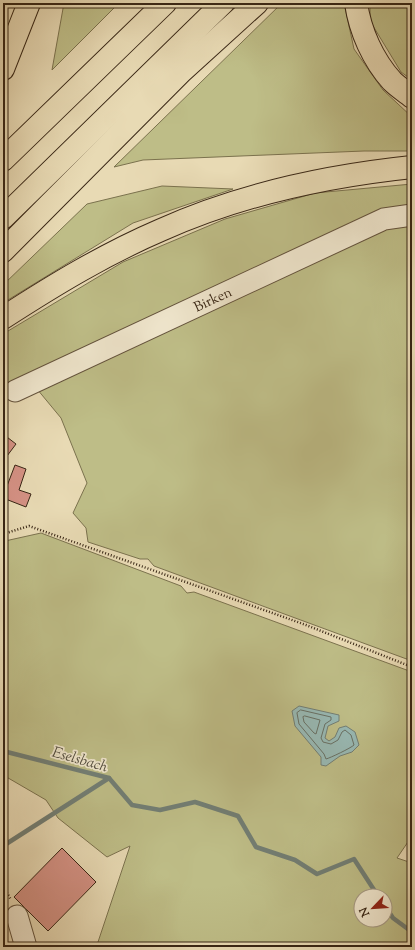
<svg xmlns="http://www.w3.org/2000/svg" width="415" height="950" font-family="'Sorts Mill Goudy',serif">
  <style>
    .green { fill: #bebd87; stroke: #7b724e; fill-rule: evenodd }
    .water { fill: #98b9b4; stroke: #727e74 }
    .lines { fill: none; stroke-linecap: round; stroke-linejoin: round }
    .shore { stroke: #687064; stroke-width: 1 }
    .stream { stroke: #727e74; stroke-width: 4.5 }
    .building { fill: #d49184; stroke: #382615 }
    .minor-casing { stroke: #64533d; stroke-width: 23 }
    .highway-casing { stroke: #382615; stroke-width: 24 }
    .path { stroke: #382615; stroke-width: 2.5; stroke-dasharray: 1 2; stroke-linecap: butt }
    .minor { stroke: #f0e7ce; stroke-width: 21 }
    .highway { stroke: #e8dab4; stroke-width: 22 }
    .labels { text-anchor: middle; stroke-width: 3.5; stroke-linejoin: round; paint-order: stroke }
    .street-label { font-size: 14px; fill: #382615; stroke: #f0e7ce }
    .water-label { font-size: 15px; font-style: italic; fill: #504b3d; stroke: #f0e7ce }
  </style>
  <rect width="100%" height="100%" fill="#e8dab4"/>
  <filter id="stains"><feTurbulence type="fractalNoise" baseFrequency=".005" numOctaves="4"/><feColorMatrix values="0 0 0 0 .2 0 0 0 0 .09 0 0 0 0 .02 0 0 0 .5 -.17"/></filter>
  <radialGradient id="worn" r=".72"><stop offset=".6" stop-color="#630" stop-opacity="0"/><stop offset="1" stop-color="#630" stop-opacity=".3"/></radialGradient>
  <g class="green">
    <polygon points="64,3 119,3 52,70"/>
    <polygon points="282,3 344,3 354,49 383,90 412,117 412,151 364,151 143,160 114,167"/>
    <polygon points="370,3 412,3 412,80 401,72 370,21"/>
    <polygon points="412,184 412,661 154,566 148,559 140,559 88,542 86,528 73,513 87,483 61,418 37,389 3,399 3,334 123,262 225,219 315,193"/>
    <polygon points="162,186 233,189 133,223 3,303 3,285 87,204"/>
    <path d="M41,533L181,586L187,593L194,592L412,672V836L397,858L412,863V947H92L98,942L130,846L107,857L58,818L46,800L3,775V548L5,541ZM361,896H385V920H361Z"/>
  </g>
  <polygon class="water" points="299,706 339,715 339,721 328,726 325,738 329,741 335,737 339,728 346,726 355,732 359,745 352,752 340,756 326,766 321,765 321,757 295,726 292,711"/>
  <g class="lines">
    <g class="shore">
      <path d="M301,710L331,717V720L325,724L321,738L323,742L331,744L338,740L342,732L345,730L351,735L354,745C351,748 330,758 326,759L324,754L299,724L297,713Z"/>
      <polygon points="305,716 320,720 316,734 314,733 304,722 303,717"/>
    </g>
    <g class="stream">
      <polyline points="3,751 109,778 132,805 160,810 195,802 238,816 256,847 295,860 317,874 354,859 378,896"/>
      <polyline points="3,846 109,778"/>
      <polyline points="385,906 393,918 412,932"/>
    </g>
  </g>
  <g class="building">
    <polygon points="3,434 16,444 7,456 3,452"/>
    <polygon points="15,465 26,469 19,490 31,494 26,507 3,498 3,485 7,486"/>
    <polygon points="62,848 96,882 48,931 14,897"/>
  </g>
  <g class="lines">
    <defs>
      <g id="minor">
        <path id="s1" d="M15,391L384,219L412,215"/>
        <polyline points="17,916 26,947"/>
      </g>
      <g id="highway">
        <path d="M356,3C360,31 373,60 392,81C398,87 406,92 412,97"/>
        <polyline points="3,69 29,3"/>
        <polyline points="3,160 165,3"/>
        <polyline points="3,218 223,3"/>
        <polyline points="3,251 182,71 257,3"/>
        <path d="M3,318C54,285 105,254 161,230C241,194 326,176 412,167"/>
      </g>
    </defs>
    <use href="#minor" class="minor-casing"/>
    <use href="#highway" class="highway-casing"/>
    <g class="path">
      <polyline points="3,534 29,526 306,625 412,667"/>
      <polyline points="3,881 5,889 11,900"/>
    </g>
    <use href="#minor" class="minor"/>
    <use href="#highway" class="highway"/>
  </g>
  <g class="labels">
    <g class="street-label">
      <text dy="5" stroke="none"><textPath href="#s1" startOffset="218">Birken</textPath></text>
    </g>
    <g class="water-label">
      <text transform="translate(80 759) rotate(16)" y="5">Eselsbach</text>
    </g>
  </g>
  <rect width="415" height="950" fill="none" stroke="#e8dab4" stroke-width="16"/>
  <rect x="4" y="4" width="407" height="942" fill="none" stroke="#382615" stroke-width="2"/>
  <rect x="8" y="8" width="399" height="934" fill="none" stroke="#382615"/>
  <g transform="translate(373 908) rotate(245)"><circle r="19" fill="#f0e7ce" stroke="#a69a84"/>
  <path d="M0-3L7 15L0 10L-7 15Z" fill="#8f2418"/>
  <text y="-6" font-size="11" font-weight="bold" text-anchor="middle" fill="#382615">N</text>
  </g>
  <rect width="100%" height="100%" filter="url(#stains)"/>
  <rect width="100%" height="100%" fill="url(#worn)"/>
</svg>
